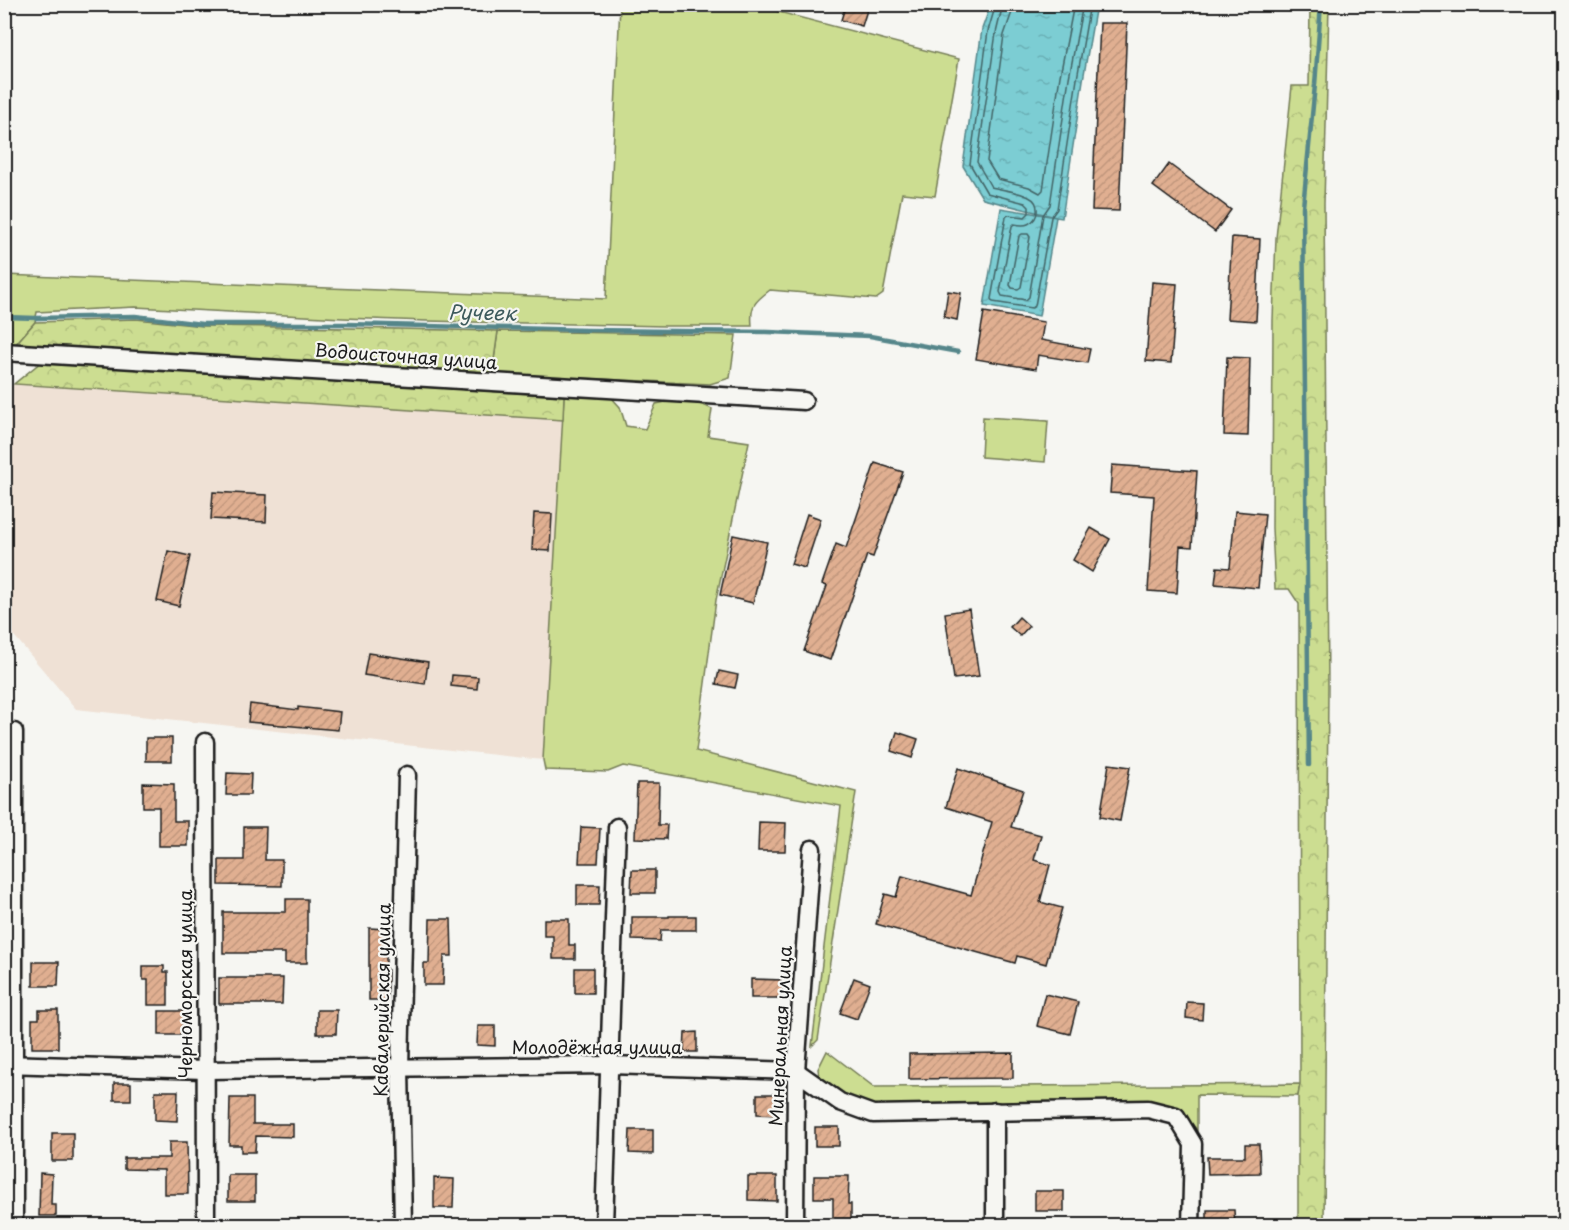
<svg xmlns="http://www.w3.org/2000/svg" width="1569" height="1230" font-family="'Playpen Sans',sans-serif">
  <style>
    .built { fill: #efe1d5 }
    .grass { fill: #ccdd91; stroke: #747c56; stroke-width: 1.5 }
    .forest { fill: url(#forest-crowns); stroke: #747c56; stroke-width: 1.5 }
    .water { fill: url(#water-ripples); stroke: #55868a; stroke-width: 1.5 }
    .lines { fill: none; stroke-linecap: round; stroke-linejoin: round }
    .shore { stroke: #426365; stroke-width: 1.5 }
    .stream { stroke: #55868a; stroke-width: 4.5 }
    .building { fill: url(#building-hatch); stroke: #1c1c1c; stroke-width: 1.5 }
    .street-casing { stroke: #1c1c1c; stroke-width: 21 }
    .street { stroke: #f6f6f2; stroke-width: 16 }
    .labels { text-anchor: middle; stroke-width: 4.5; stroke-linejoin: round; paint-order: stroke }
    .street-label { font-size: 18px; fill: #1c1c1c; stroke: #f6f6f2 }
    .water-label { font-size: 20px; font-style: italic; fill: #3d5a5c; stroke: #f6f6f2 }
  </style>
  <defs>
    <pattern id="forest-crowns" width="20" height="18" patternUnits="userSpaceOnUse" patternTransform="scale(1.5)"><rect width="20" height="18" fill="#ccdd91"/><path d="M2 6a3 3 0 1 1 6 0M12 15a3 3 0 1 1 6 0" fill="none" stroke="#afbd7c"/></pattern>
    <pattern id="water-ripples" width="26" height="14" patternUnits="userSpaceOnUse" patternTransform="scale(1.5)"><rect width="26" height="14" fill="#7bcdd3"/><path d="M2 4q2-2 4 0t4 0M15 11q2-2 4 0t4 0" fill="none" stroke="#6aafb5"/></pattern>
    <pattern id="building-hatch" width="6" height="6" patternUnits="userSpaceOnUse" patternTransform="scale(1.5)"><rect width="6" height="6" fill="#e0af91"/><path d="M-1 1l2-2M0 6l6-6M5 7l2-2" fill="none" stroke="#c0967c"/></pattern>
  </defs>
  <rect width="100%" height="100%" fill="#f6f6f2"/>
  <filter id="ink" filterUnits="userSpaceOnUse"><feTurbulence type="fractalNoise" baseFrequency=".0167" numOctaves="2"/><feDisplacementMap in="SourceGraphic" scale="12" xChannelSelector="R" yChannelSelector="G"/><feConvolveMatrix kernelMatrix="1 2 1 2 8 2 1 2 1" color-interpolation-filters="sRGB"/></filter>
  <g filter="url(#ink)">
    <polygon class="built" points="14,384 563,420 543,760 76,709 5,625 4,390"/>
    <g class="grass">
      <path d="M620,5H752L959,59L935,196L902,193L883,294L876,299L770,290C754,302 750,306 752,326H665L427,321L343,318L135,307L37,312L35,322L14,346L5,345V275L606,299Z"/>
      <polygon points="498,331 736,335 730,378 710,384 492,374"/>
      <path d="M564,396L611,397L620,407L626,426L645,429L656,404C673,399 696,401 712,409L708,436L749,442L716,600L696,751L856,792L818,1040L812,1046L841,806L623,766L608,772L545,770L543,760Z"/>
      <polygon points="983,417 1048,421 1045,462 981,457"/>
      <polygon points="827,1051 874,1087 1300,1084 1298,1096 1197,1095 1197,1130 1184,1114 1167,1105 1146,1103 873,1107 845,1097 820,1083 818,1069"/>
    </g>
    <g class="forest">
      <polygon points="1310,5 1329,5 1324,204 1328,686 1324,1226 1298,1225 1298,1096 1300,1084 1299,604 1289,589 1275,589 1272,528 1273,320 1275,263 1276,238 1292,86 1309,86"/>
      <polygon points="136,319 203,326 347,328 498,331 492,374 14,346 35,322"/>
      <polygon points="41,362 564,396 563,420 14,384"/>
    </g>
    <polygon class="water" points="991,4 1096,5 1083,80 1062,218 1056,217 1039,316 984,306 1001,208 1056,217 983,199 963,166 982,29"/>
    <g class="lines">
      <g class="shore">
        <polyline points="996,4 988,31 970,164 987,193 1025,203 1029,207 1029,213 1025,217 1008,215 1006,217 991,299 993,302 1032,308 1035,306 1051,217 1057,209 1077,79 1090,4"/>
        <path d="M1003,4L996,33L977,162L991,187C1003,190 1018,191 1029,197C1040,202 1040,219 1028,224C1024,226 1019,225 1014,224L1012,226L1000,292L1002,296L1026,300L1029,297L1043,215L1050,205L1069,78L1083,4"/>
        <polyline points="1012,4 1012,12 1004,35 987,161 998,179 1029,187 1040,193 1043,190 1060,76 1074,4"/>
        <polygon points="1022,234 1028,234 1030,237 1021,287 1018,289 1012,288 1010,285 1019,236"/>
      </g>
      <g class="stream">
        <polyline points="4,317 36,318 135,316 202,324 346,324 586,330 768,332 870,336 958,352"/>
        <polyline points="1309,765 1303,207 1315,85 1321,4"/>
      </g>
    </g>
    <g class="building">
      <polygon points="846,4 867,10 862,26 841,20"/>
      <polygon points="1100,23 1127,23 1119,211 1092,210"/>
      <polygon points="1169,164 1231,210 1215,232 1153,186"/>
      <polygon points="1232,237 1260,239 1256,321 1227,319"/>
      <polygon points="1152,282 1177,284 1171,363 1146,361"/>
      <polygon points="948,291 961,293 957,320 944,317"/>
      <polygon points="984,312 1044,322 1041,340 1090,349 1087,363 1038,355 1036,369 976,359"/>
      <polygon points="1227,357 1250,358 1248,436 1224,435"/>
      <polygon points="875,463 903,472 873,557 867,555 830,660 804,651 827,586 822,584 836,544 846,548"/>
      <polygon points="1112,465 1197,471 1192,547 1180,546 1177,593 1148,591 1154,496 1110,493"/>
      <polygon points="213,492 267,495 266,522 211,519"/>
      <polygon points="1235,511 1265,514 1258,588 1215,584 1217,567 1230,568"/>
      <polygon points="534,513 552,514 550,551 532,550"/>
      <polygon points="807,514 821,519 805,568 791,564"/>
      <polygon points="1091,528 1110,539 1092,572 1073,560"/>
      <polygon points="733,535 767,542 753,603 720,595"/>
      <polygon points="168,551 190,556 179,606 157,601"/>
      <polygon points="969,609 979,676 954,679 945,613"/>
      <polygon points="1019,617 1029,626 1020,636 1010,627"/>
      <polygon points="368,653 428,662 425,684 364,675"/>
      <polygon points="719,671 738,675 735,688 716,684"/>
      <polygon points="452,675 478,677 477,689 451,686"/>
      <polygon points="250,704 298,710 298,707 340,712 338,730 248,722"/>
      <polygon points="897,732 918,739 912,758 891,751"/>
      <rect x="146" y="738" width="26" height="23"/>
      <polygon points="1109,764 1130,767 1120,821 1100,817"/>
      <polygon points="958,768 1023,790 1011,827 1041,835 1034,860 1050,865 1040,902 1062,908 1046,964 1017,956 1015,963 876,924 885,894 896,897 902,876 971,895 992,822 946,807"/>
      <polygon points="227,773 251,774 250,795 226,795"/>
      <polygon points="143,783 174,784 174,821 188,821 188,846 159,846 159,807 143,807"/>
      <polygon points="637,783 659,783 658,825 667,825 666,839 635,838"/>
      <polygon points="759,822 786,823 785,851 758,851"/>
      <polygon points="244,827 266,827 265,860 282,860 282,886 219,885 219,860 244,860"/>
      <polygon points="581,827 600,828 598,863 579,863"/>
      <polygon points="632,870 655,870 655,893 631,893"/>
      <polygon points="577,885 600,885 599,905 577,905"/>
      <polygon points="286,899 307,899 307,963 285,963 285,953 223,953 223,912 286,912"/>
      <polygon points="669,916 696,916 696,930 661,930 660,941 632,940 632,917 669,917"/>
      <polygon points="430,919 451,919 452,956 444,956 443,985 424,985 424,963 429,963"/>
      <polygon points="544,919 569,919 569,945 575,945 575,959 553,959 553,936 544,936"/>
      <polygon points="369,928 386,929 386,970 388,970 388,1000 369,1000"/>
      <polygon points="33,962 59,962 58,986 33,986"/>
      <polygon points="143,966 164,966 164,972 168,972 168,1005 148,1005 148,980 143,980"/>
      <rect x="575" y="968" width="18" height="25"/>
      <polygon points="219,978 283,978 282,1004 219,1004"/>
      <polygon points="854,978 870,984 857,1019 840,1013"/>
      <polygon points="751,979 783,980 782,998 751,998"/>
      <polygon points="1045,994 1078,1002 1070,1034 1037,1026"/>
      <polygon points="1187,1002 1203,1003 1202,1020 1186,1018"/>
      <polygon points="39,1010 58,1010 58,1048 32,1048 32,1019 39,1019"/>
      <polygon points="317,1010 337,1010 336,1034 317,1034"/>
      <rect x="159" y="1011" width="24" height="24"/>
      <polygon points="478,1026 495,1026 495,1046 477,1045"/>
      <polygon points="697,1032 697,1052 684,1052 685,1033"/>
      <polygon points="1013,1053 1013,1078 909,1079 909,1054"/>
      <rect x="114" y="1083" width="17" height="17"/>
      <polygon points="155,1091 178,1091 177,1121 155,1120"/>
      <polygon points="757,1094 776,1094 776,1115 757,1114"/>
      <polygon points="230,1098 253,1098 253,1124 293,1124 293,1137 256,1136 255,1152 241,1152 241,1145 229,1145"/>
      <rect x="815" y="1127" width="24" height="19"/>
      <polygon points="630,1130 653,1130 653,1154 629,1153"/>
      <rect x="52" y="1133" width="21" height="28"/>
      <polygon points="169,1142 187,1142 188,1194 164,1194 164,1170 124,1169 124,1158 169,1158"/>
      <polygon points="1245,1144 1259,1144 1260,1173 1208,1174 1207,1157 1245,1157"/>
      <polygon points="40,1173 52,1174 51,1205 56,1205 56,1216 39,1216"/>
      <rect x="228" y="1175" width="27" height="26"/>
      <polygon points="748,1176 777,1176 777,1201 748,1200"/>
      <polygon points="814,1176 849,1176 848,1204 851,1204 851,1226 833,1226 833,1198 814,1198"/>
      <polygon points="434,1178 454,1179 453,1208 434,1208"/>
      <rect x="1035" y="1191" width="29" height="20"/>
      <polygon points="1207,1210 1234,1210 1235,1226 1207,1226"/>
    </g>
    <g class="lines">
      <defs>
        <g id="street">
          <polyline points="4,352 804,401"/>
          <polyline points="14,732 14,1226"/>
          <polyline points="205,742 206,1226"/>
          <polyline points="4,1064 205,1070 610,1065 796,1071 840,1102 873,1114 1148,1109 1176,1116 1193,1144 1191,1226"/>
          <polyline points="995,1111 995,1226"/>
          <polyline points="403,1226 400,1068 407,775"/>
          <polyline points="604,1226 617,827"/>
          <polyline points="795,1226 796,1071 812,849"/>
        </g>
      </defs>
      <use href="#street" class="street-casing"/>
      <use href="#street" class="street"/>
    </g>
  </g>
  <g class="labels">
    <g class="street-label">
      <text transform="translate(406 357) rotate(4)" y="6">Водоисточная улица</text>
      <text transform="translate(186 984) rotate(-90)" y="6">Черноморская улица</text>
      <text transform="translate(383 1000) rotate(-89)" y="6">Кавалерийская улица</text>
      <text transform="translate(781 1036) rotate(-87)" y="6">Минеральная улица</text>
      <text x="597" y="1054">Молодёжная улица</text>
    </g>
    <g class="water-label">
      <text transform="translate(482 313) rotate(1)" y="7">Ручеек</text>
    </g>
  </g>
  <rect width="1569" height="1230" fill="none" stroke="#f6f6f2" stroke-width="24"/>
  <rect x="12" y="12" width="1545" height="1206" fill="none" stroke="#1c1c1c" stroke-width="2" filter="url(#ink)"/>
</svg>
